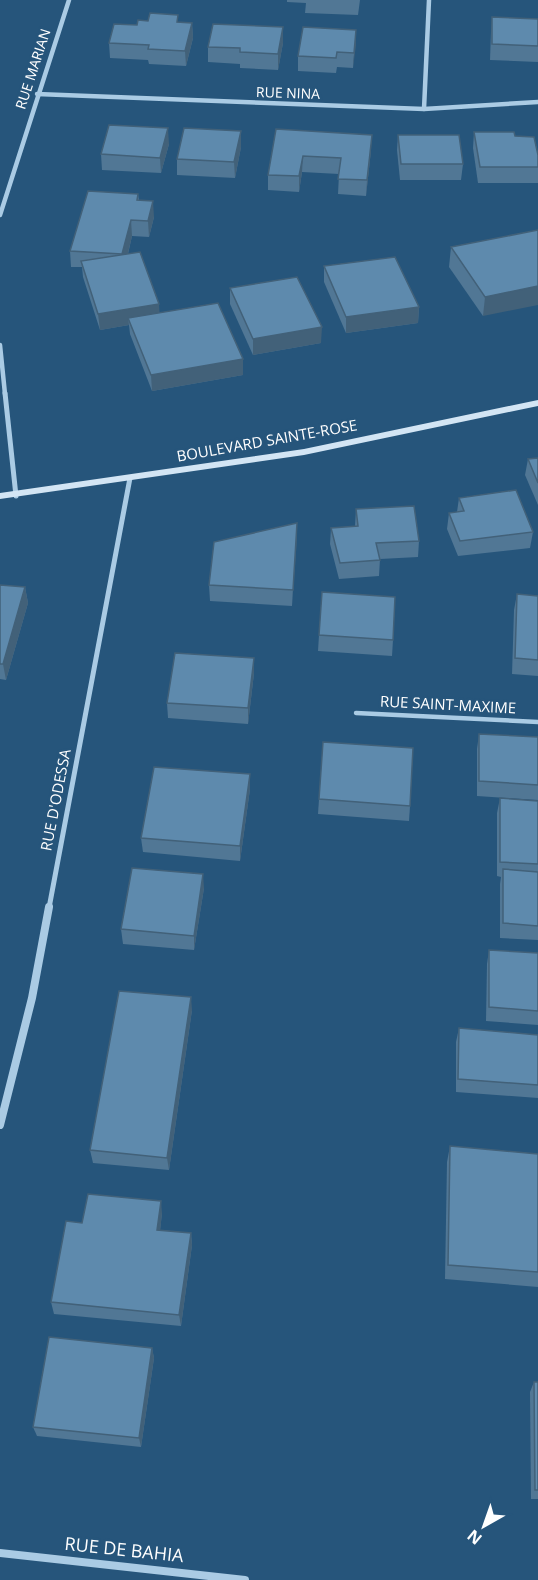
<svg xmlns="http://www.w3.org/2000/svg" width="538" height="1580" font-family="'Open Sans',sans-serif">
  <style>
    .lines { fill: none; stroke-linecap: round; stroke-linejoin: round }
    .lane { stroke: #aacbe4; stroke-width: 4.5 }
    .street-far2 { stroke: #aacbe4; stroke-width: 4.5 }
    .street-far1 { stroke: #aacbe4; stroke-width: 5 }
    .street { stroke: #aacbe4; stroke-width: 8 }
    .secondary { fill: #d3e5f4; fill-rule: evenodd }
    .wall { fill: #517795 }
    .shaded-wall { fill: #426179 }
    .building { fill: #5e8aad; stroke: #426179; stroke-width: 1.5 }
    .labels { text-anchor: middle; stroke-width: 5; stroke-linejoin: round; paint-order: stroke }
    .far-street-label { font-size: 14px; fill: #fff; stroke: #26557b }
    .street-label { font-size: 15px; fill: #fff; stroke: #26557b }
    .near-street-label { font-size: 18px; fill: #fff; stroke: #26557b }
  </style>
  <rect width="100%" height="100%" fill="#26557b"/>
  <g class="lines">
    <polyline class="lane" points="356,713 538,722"/>
    <g class="street-far2">
      <polyline points="37,94 424,109 538,102"/>
      <polyline points="424,109 429,0"/>
      <polyline points="0,215 69,0"/>
      <polyline points="0,345 5,394"/>
    </g>
    <g class="street-far1">
      <polyline points="5,393 16,496"/>
      <polyline points="49,908 130,478"/>
    </g>
    <g class="street">
      <polyline points="0,1125 32,998 49,907"/>
      <polyline points="0,1553 245,1580"/>
    </g>
    <polygon class="secondary" points="538,400 538,406 304,455 0,499 0,493 304,449"/>
  </g>
  <g class="wall">
    <polygon points="287,0 360,0 358,15 305,13 306,3 287,2"/>
    <polygon points="492,17 538,19 538,62 490,60 491,32"/>
    <polygon points="179,22 192,23 193,38 186,66 149,64 148,60 110,58 109,43 137,25"/>
    <polygon points="283,27 283,43 278,70 240,68 240,64 208,62 208,47"/>
    <polygon points="356,30 353,68 337,67 336,73 298,71 298,56"/>
    <polygon points="276,129 371,150 366,196 338,194 339,174 302,172 299,192 268,190 268,175"/>
    <polygon points="474,132 515,136 538,155 538,183 478,183 473,148"/>
    <polygon points="398,135 463,164 461,180 400,180 397,150"/>
    <polygon points="169,144 161,173 102,170 101,154"/>
    <polygon points="241,147 235,178 177,175 177,159"/>
    <polygon points="138,194 139,200 154,217 149,237 132,236 128,254 159,313 243,375 152,391 130,334 129,325 100,330 83,277 82,267 71,267 70,251"/>
    <polygon points="538,230 483,316 449,267 451,247"/>
    <polygon points="324,266 419,307 418,323 346,333 324,282"/>
    <polygon points="230,288 321,343 253,355 230,304"/>
    <polygon points="538,458 538,505 525,475 528,459"/>
    <polygon points="459,498 533,532 530,548 458,556 447,529 449,513 457,512"/>
    <polygon points="356,509 419,541 418,557 380,559 379,576 339,579 330,544 331,528 355,526"/>
    <polygon points="297,523 292,606 210,601 209,585"/>
    <polygon points="0,585 25,587 28,603 6,680 0,679"/>
    <polygon points="517,594 538,596 538,676 512,674 514,610"/>
    <polygon points="319,635 393,640 392,656 318,651"/>
    <polygon points="254,658 254,673 248,724 168,718 167,703"/>
    <polygon points="479,734 538,737 538,800 477,796 477,749"/>
    <polygon points="250,789 240,861 143,852 141,838"/>
    <polygon points="500,798 538,801 538,940 500,938 500,884 501,877 497,876 497,813"/>
    <polygon points="319,799 410,806 409,821 318,814"/>
    <polygon points="204,888 194,950 123,944 121,929"/>
    <polygon points="489,950 538,953 538,1025 486,1021 487,964"/>
    <polygon points="192,1010 169,1170 93,1163 90,1150"/>
    <polygon points="459,1028 538,1035 538,1098 456,1092 456,1042"/>
    <polygon points="450,1146 538,1154 538,1287 445,1279 447,1162"/>
    <polygon points="162,1213 160,1230 191,1233 192,1245 181,1326 54,1314 51,1302 82,1223"/>
    <polygon points="152,1348 154,1358 141,1447 37,1436 33,1427"/>
    <polygon points="534,1382 538,1382 538,1499 531,1499 530,1392"/>
  </g>
  <g class="shaded-wall">
    <polygon points="192,23 193,38 186,66 185,51"/>
    <polygon points="283,27 283,43 278,70 278,54"/>
    <polygon points="356,30 356,45 353,68 354,53"/>
    <polygon points="168,128 169,144 161,173 160,158"/>
    <polygon points="241,131 241,147 235,178 234,162"/>
    <polygon points="372,135 371,150 366,196 367,180"/>
    <polygon points="303,156 302,172 299,192 299,176"/>
    <polygon points="153,201 154,217 149,237 148,221"/>
    <polygon points="131,220 132,236 124,270 122,254"/>
    <polygon points="538,286 538,305 483,316 485,297"/>
    <polygon points="159,304 160,320 128,318 129,325 100,330 98,314"/>
    <polygon points="419,307 418,323 346,333 346,317"/>
    <polygon points="322,327 321,343 253,355 253,339"/>
    <polygon points="243,359 243,375 152,391 151,375"/>
    <polygon points="297,523 297,539 292,606 293,590"/>
    <polygon points="25,587 28,603 6,680 3,664"/>
    <polygon points="254,658 254,673 248,724 248,708"/>
    <polygon points="250,774 250,789 240,861 240,846"/>
    <polygon points="203,874 204,888 194,950 194,936"/>
    <polygon points="191,997 192,1010 169,1170 167,1158"/>
    <polygon points="161,1201 162,1213 159,1241 157,1230"/>
    <polygon points="191,1233 192,1245 181,1326 179,1315"/>
    <polygon points="152,1348 154,1358 141,1447 139,1438"/>
  </g>
  <g class="building">
    <polygon points="150,13 178,15 177,22 192,23 185,51 148,49 149,45 109,43 114,24 137,25 138,20 148,21"/>
    <polygon points="492,17 538,19 538,46 492,44"/>
    <polygon points="213,24 283,27 278,54 240,52 240,48 208,47"/>
    <polygon points="303,27 356,30 354,53 337,52 336,58 298,56"/>
    <polygon points="109,125 168,128 160,158 101,154"/>
    <polygon points="184,128 241,131 234,162 177,159"/>
    <polygon points="276,129 372,135 367,180 338,179 341,158 303,156 299,176 268,175"/>
    <polygon points="474,132 514,132 515,136 534,137 538,155 538,167 480,167"/>
    <polygon points="398,135 459,135 463,164 401,164"/>
    <polygon points="88,191 138,194 137,200 153,201 148,221 131,220 122,254 70,251"/>
    <polygon points="538,230 538,286 485,297 451,247"/>
    <polygon points="140,252 159,304 98,314 81,261"/>
    <polygon points="395,257 419,307 346,317 324,266"/>
    <polygon points="297,277 322,327 253,339 230,288"/>
    <polygon points="218,303 243,359 151,375 128,318"/>
    <polygon points="538,458 538,483 528,459"/>
    <polygon points="516,490 533,532 460,541 449,513 464,511 459,498"/>
    <polygon points="414,506 419,541 376,543 380,560 340,563 331,528 358,526 356,509"/>
    <polygon points="297,523 293,590 209,585 214,542"/>
    <polygon points="0,585 25,587 3,664 0,664"/>
    <polygon points="322,592 395,597 393,640 319,635"/>
    <polygon points="517,594 538,596 538,660 515,658"/>
    <polygon points="175,653 254,658 248,708 167,703"/>
    <polygon points="479,734 538,737 538,785 479,781"/>
    <polygon points="323,742 413,748 410,806 319,799"/>
    <polygon points="154,767 250,774 240,846 141,838"/>
    <polygon points="500,798 538,801 538,864 500,862"/>
    <polygon points="132,868 203,874 194,936 121,929"/>
    <polygon points="503,869 538,872 538,926 503,923"/>
    <polygon points="489,950 538,953 538,1011 489,1007"/>
    <polygon points="119,991 191,997 167,1158 90,1150"/>
    <polygon points="459,1028 538,1035 538,1085 458,1079"/>
    <polygon points="450,1146 538,1154 538,1272 448,1265"/>
    <polygon points="88,1194 161,1201 157,1230 191,1233 179,1315 51,1302 66,1221 82,1223"/>
    <polygon points="49,1337 152,1348 139,1438 33,1427"/>
    <polygon points="534,1382 538,1382 538,1490 535,1490"/>
  </g>
  <g class="labels">
    <g class="far-street-label">
      <text transform="translate(33 69) rotate(-72)" y="5">RUE MARIAN</text>
      <text transform="translate(288 93) rotate(2)" y="5">RUE NINA</text>
    </g>
    <g class="street-label">
      <text transform="translate(267 441) rotate(-10)" y="5">BOULEVARD SAINTE-ROSE</text>
      <text transform="translate(448 705) rotate(3)" y="5">RUE SAINT-MAXIME</text>
      <text transform="translate(56 800) rotate(-79)" y="5">RUE D'ODESSA</text>
    </g>
    <g class="near-street-label">
      <text transform="translate(124 1550) rotate(6)" y="6">RUE DE BAHIA</text>
    </g>
  </g>
  <g transform="translate(484 1526) rotate(220)" stroke="#26557b" stroke-width="4.5" paint-order="stroke">
  <path d="M0-4.5L10 22L0 15L-10 22Z" fill="#ffffff"/>
  <text y="-9" font-size="16" font-weight="bold" text-anchor="middle" fill="#ffffff">N</text>
  </g>
</svg>
